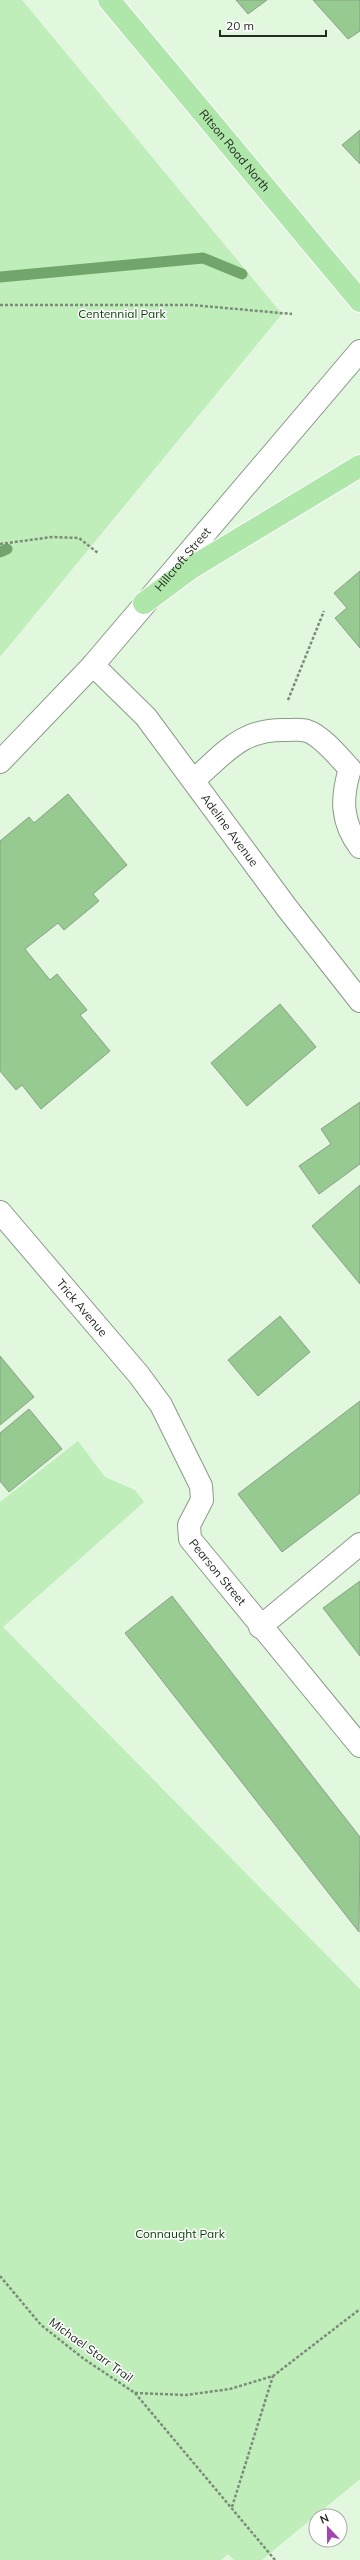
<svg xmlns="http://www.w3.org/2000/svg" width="360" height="2560" font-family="Mulish,sans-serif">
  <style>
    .green { fill: #c0eebb }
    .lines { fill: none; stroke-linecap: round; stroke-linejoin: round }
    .stream { stroke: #72a56c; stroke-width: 11 }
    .building { fill: #96ca90; stroke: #8b9f88 }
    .minor-casing { stroke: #889c86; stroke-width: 24 }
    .major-casing { stroke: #fff; stroke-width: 24 }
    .path { stroke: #7c8b7a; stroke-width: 2.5; stroke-dasharray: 3 2; stroke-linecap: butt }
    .minor { stroke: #fff; stroke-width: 22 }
    .major { stroke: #afe7aa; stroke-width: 22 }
    .labels { text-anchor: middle; stroke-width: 3; stroke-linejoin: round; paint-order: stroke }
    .street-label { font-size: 12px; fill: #232b22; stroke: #fff }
    .park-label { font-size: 12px; fill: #063e03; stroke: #fff }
  </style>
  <rect width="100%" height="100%" fill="#e1f7de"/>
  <g class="green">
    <polygon points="0,0 22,0 282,314 0,657"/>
    <polygon points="78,1441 105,1477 135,1490 144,1502 3,1627 360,1989 360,2479 262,2560 234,2560 228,2554 221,2560 0,2560 0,1502"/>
  </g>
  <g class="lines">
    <g class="stream">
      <polyline points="0,277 203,258 242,274"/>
      <polyline points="0,552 7,549"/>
    </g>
  </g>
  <g class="building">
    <polygon points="236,0 267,0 248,14"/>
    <polygon points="313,0 360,0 360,31 348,39"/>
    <polygon points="360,130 360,164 342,145"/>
    <polygon points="360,571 360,648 335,618 347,608 334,593"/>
    <polygon points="68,794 127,865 93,894 99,901 64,930 58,923 25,949 50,980 57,974 87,1010 80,1015 110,1051 41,1109 22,1085 16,1090 0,1071 0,841 29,817 34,823"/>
    <polygon points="280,1004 316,1047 247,1106 211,1063"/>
    <polygon points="360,1102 360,1164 319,1194 299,1166 331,1144 321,1129"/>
    <polygon points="360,1185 360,1284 312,1226"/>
    <polygon points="280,1316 310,1352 258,1396 228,1360"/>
    <polygon points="0,1356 34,1397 0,1425"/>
    <polygon points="360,1401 360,1493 282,1552 238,1494"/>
    <polygon points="29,1409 62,1449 9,1492 0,1481 0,1433"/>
    <polygon points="360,1581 360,1656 323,1608"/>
    <polygon points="172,1596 360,1837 359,1932 125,1633"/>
  </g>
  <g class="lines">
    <defs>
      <g id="minor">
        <path id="s1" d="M93,665L146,717L287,908L360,1001"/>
        <path id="s2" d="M0,762L93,665L360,351"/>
        <path d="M350,769C341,798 341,822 360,847"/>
        <path d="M194,780C226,752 242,728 288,730C294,730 301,729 307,731C321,735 340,758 350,769"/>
        <path id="s3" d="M0,1212L139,1375L161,1405L201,1486L202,1500L189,1525L190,1539L360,1746"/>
        <polyline points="260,1627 360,1544"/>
      </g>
      <g id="major">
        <path id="s4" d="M109,0L360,301"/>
        <polyline points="144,603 191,568 360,466"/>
      </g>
    </defs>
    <use href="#minor" class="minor-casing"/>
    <use href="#major" class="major-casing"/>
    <g class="path">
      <polyline points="0,305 192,305 292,314"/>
      <polyline points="0,544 52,537 79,538 98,553"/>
      <polyline points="288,700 324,611"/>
      <polyline points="0,2276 41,2325 84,2359 135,2393 186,2395 230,2389 273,2376 360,2309"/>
      <polyline points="135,2393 275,2560"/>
      <polyline points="232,2507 273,2376"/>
    </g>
    <use href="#minor" class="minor"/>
    <use href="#major" class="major"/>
  </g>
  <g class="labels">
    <g class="street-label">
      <text dy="4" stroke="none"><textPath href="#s4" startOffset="196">Ritson Road North</textPath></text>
      <text dy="4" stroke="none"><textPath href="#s2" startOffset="273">Hillcroft Street</textPath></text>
      <text dy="4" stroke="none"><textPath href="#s1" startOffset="215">Adeline Avenue</textPath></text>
      <text dy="4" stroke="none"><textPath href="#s3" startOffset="126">Trick Avenue</textPath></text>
      <text dy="4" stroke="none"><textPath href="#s3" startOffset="441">Pearson Street</textPath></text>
      <text transform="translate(91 2350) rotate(36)" y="4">Michael Starr Trail</text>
    </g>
    <g class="park-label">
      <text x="122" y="318">Centennial Park</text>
      <text x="180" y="2238">Connaught Park</text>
    </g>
  </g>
  <g transform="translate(328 2528) rotate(338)"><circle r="19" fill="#ffffff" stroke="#a7aaa7"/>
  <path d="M0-3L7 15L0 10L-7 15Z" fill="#a145af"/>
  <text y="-6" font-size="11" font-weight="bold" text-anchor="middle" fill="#232b22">N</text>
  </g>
  <path d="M220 30v6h106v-6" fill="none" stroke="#232b22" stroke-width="2"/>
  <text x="226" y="30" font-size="12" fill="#232b22" stroke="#ffffff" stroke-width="3" paint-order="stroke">20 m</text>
</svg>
